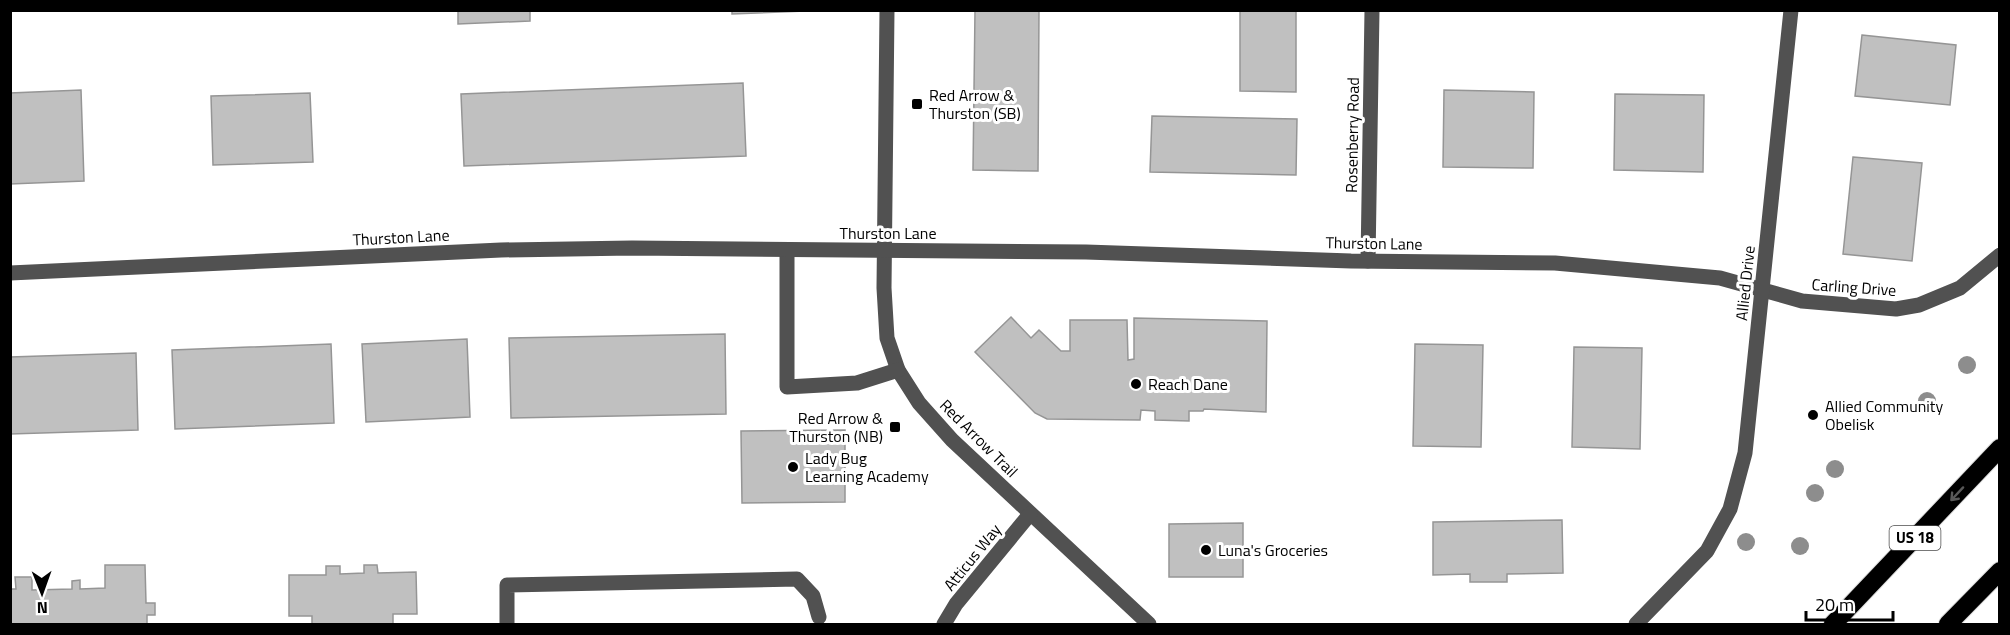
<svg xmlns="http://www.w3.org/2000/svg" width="2010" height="635" font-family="'Titillium Web',sans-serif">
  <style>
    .building { fill: #c0c0c0; stroke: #959595; stroke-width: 1.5 }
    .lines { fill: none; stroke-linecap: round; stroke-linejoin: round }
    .highway-casing { stroke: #dbdbdb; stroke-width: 20 }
    .minor { stroke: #515151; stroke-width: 15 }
    .highway { stroke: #000; stroke-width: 18 }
    .tree { fill: #8d8d8d }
    .oneway { stroke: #595959 }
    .poi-dot { fill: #000; stroke: #fff; stroke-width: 2 }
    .labels { text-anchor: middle; stroke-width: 6; stroke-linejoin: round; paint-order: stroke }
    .shield { fill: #fff; stroke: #4c4c4c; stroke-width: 1.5 }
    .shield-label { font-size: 15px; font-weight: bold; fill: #000 }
    .poi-label { font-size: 16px; fill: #000; stroke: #fff; text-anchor: start }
    .street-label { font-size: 16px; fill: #000; stroke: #fff }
  </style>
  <rect width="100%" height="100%" fill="#fff"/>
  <g class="building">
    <polygon points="458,10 530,10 530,21 458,24"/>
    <polygon points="732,10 805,10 805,11 732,14"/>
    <polygon points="975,10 1039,10 1038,171 973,170"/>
    <polygon points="1240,10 1296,10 1296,92 1240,91"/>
    <polygon points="1862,35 1956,45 1950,105 1855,96"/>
    <polygon points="743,83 746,156 464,166 461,94"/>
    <polygon points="81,90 84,181 10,184 10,93"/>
    <polygon points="1444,90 1534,92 1533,168 1443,167"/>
    <polygon points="310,93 313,162 213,165 211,96"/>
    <polygon points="1615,94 1704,95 1703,172 1614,170"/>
    <polygon points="1152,116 1297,119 1296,175 1150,172"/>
    <polygon points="1853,157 1922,163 1912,261 1843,254"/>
    <polygon points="1011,317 1031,338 1039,330 1061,351 1070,351 1070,320 1127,320 1128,360 1134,359 1134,318 1267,321 1266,412 1204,409 1203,411 1189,411 1189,421 1155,420 1155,411 1141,410 1140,420 1047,419 1035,413 975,352"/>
    <polygon points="725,334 726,414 511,418 509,338"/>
    <polygon points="467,339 470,417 366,422 362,344"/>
    <polygon points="331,344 334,423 175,429 172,350"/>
    <polygon points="1415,344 1483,345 1481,447 1413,446"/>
    <polygon points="1574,347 1642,348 1640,449 1572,447"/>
    <polygon points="136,353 138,430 10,434 10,357"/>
    <polygon points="845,430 845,502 742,503 741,431"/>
    <polygon points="1562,520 1563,573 1507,574 1507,582 1470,582 1470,574 1433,575 1433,522"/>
    <polygon points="1243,523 1243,577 1169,577 1169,524"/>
    <polygon points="105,565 145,565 146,603 155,603 155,615 147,615 147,624 10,624 10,589 16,589 15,577 32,577 32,590 72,589 72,581 80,580 80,589 105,588"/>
    <polygon points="364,565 377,565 378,573 416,572 417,614 393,614 393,624 312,624 312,616 289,616 289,575 326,575 326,566 340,566 340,574 364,573"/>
  </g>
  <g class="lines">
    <defs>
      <g id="highway">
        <polyline points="1833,624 2000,448"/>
        <polyline points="1948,624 2000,571"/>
      </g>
    </defs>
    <use href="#highway" class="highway-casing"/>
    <g class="minor">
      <polyline points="887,10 884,288 887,338 898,370 919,403 952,440 1149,624"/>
      <polyline points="787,250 787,387 857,383 898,370"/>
      <polyline points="1368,261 1372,10"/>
      <polyline points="10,273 501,250 632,248 1086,252 1351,261 1555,263 1720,278 1802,301 1896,309 1919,305 1960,288 2000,255"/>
      <polyline points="507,624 507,585 797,579 813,596 819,617"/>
      <polyline points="944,624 956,604 1030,514"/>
      <polyline points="1636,624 1707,551 1730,509 1745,453 1791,10"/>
    </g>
    <use href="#highway" class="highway"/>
  </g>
  <g class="tree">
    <circle cx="1967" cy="365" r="9"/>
    <circle cx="1927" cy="401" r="9"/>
    <circle cx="1835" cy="469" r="9"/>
    <circle cx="1815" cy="493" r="9"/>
    <circle cx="1746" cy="542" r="9"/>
    <circle cx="1800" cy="546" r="9"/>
  </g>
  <defs><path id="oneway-shaft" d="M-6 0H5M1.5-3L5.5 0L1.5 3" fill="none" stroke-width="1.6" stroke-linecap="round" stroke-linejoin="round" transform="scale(1.5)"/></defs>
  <use class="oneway" href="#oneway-shaft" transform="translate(1957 494) rotate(133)"/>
  <g class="poi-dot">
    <rect x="911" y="98" width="12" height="12" rx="3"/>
    <circle cx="1136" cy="384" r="6"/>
    <circle cx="1813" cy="415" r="6"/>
    <rect x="889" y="421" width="12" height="12" rx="3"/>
    <circle cx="793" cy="467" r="6"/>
    <circle cx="1206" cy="550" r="6"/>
  </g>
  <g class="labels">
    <rect class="shield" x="1889.5" y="526" width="51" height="24" rx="4.5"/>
    <g class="shield-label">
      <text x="1915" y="543">US 18</text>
    </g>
    <g class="poi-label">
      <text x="929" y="101">Red Arrow &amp;<tspan x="929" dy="18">Thurston (SB)</tspan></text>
      <text x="1148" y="390">Reach Dane</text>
      <text x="1825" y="412">Allied Community<tspan x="1825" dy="18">Obelisk</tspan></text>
      <text x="883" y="424" text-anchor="end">Red Arrow &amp;<tspan x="883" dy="18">Thurston (NB)</tspan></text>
      <text x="805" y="464">Lady Bug<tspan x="805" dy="18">Learning Academy</tspan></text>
      <text x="1218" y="556">Luna's Groceries</text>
    </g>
    <g class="street-label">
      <text transform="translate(1352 135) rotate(-89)" y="6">Rosenberry Road</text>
      <text x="888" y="239">Thurston Lane</text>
      <text transform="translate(401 237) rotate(-3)" y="6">Thurston Lane</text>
      <text transform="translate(1374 243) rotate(1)" y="6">Thurston Lane</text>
      <text transform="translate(1745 283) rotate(-84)" y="6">Allied Drive</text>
      <text transform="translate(1854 287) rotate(4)" y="6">Carling Drive</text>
      <text transform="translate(979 438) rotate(45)" y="6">Red Arrow Trail</text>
      <text transform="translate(972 557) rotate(-51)" y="6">Atticus Way</text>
    </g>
  </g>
  <rect width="2010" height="635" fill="none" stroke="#000000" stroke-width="24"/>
  <g transform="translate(42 593) rotate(179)" stroke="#ffffff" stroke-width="4.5" paint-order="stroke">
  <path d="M0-4.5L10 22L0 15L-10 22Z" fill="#000000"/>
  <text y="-9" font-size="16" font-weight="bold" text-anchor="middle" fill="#000000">N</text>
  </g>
  <path d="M1806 611v9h87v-9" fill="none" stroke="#000000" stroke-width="3"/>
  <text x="1815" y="611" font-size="18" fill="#000000" stroke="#ffffff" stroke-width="4.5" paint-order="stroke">20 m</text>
</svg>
